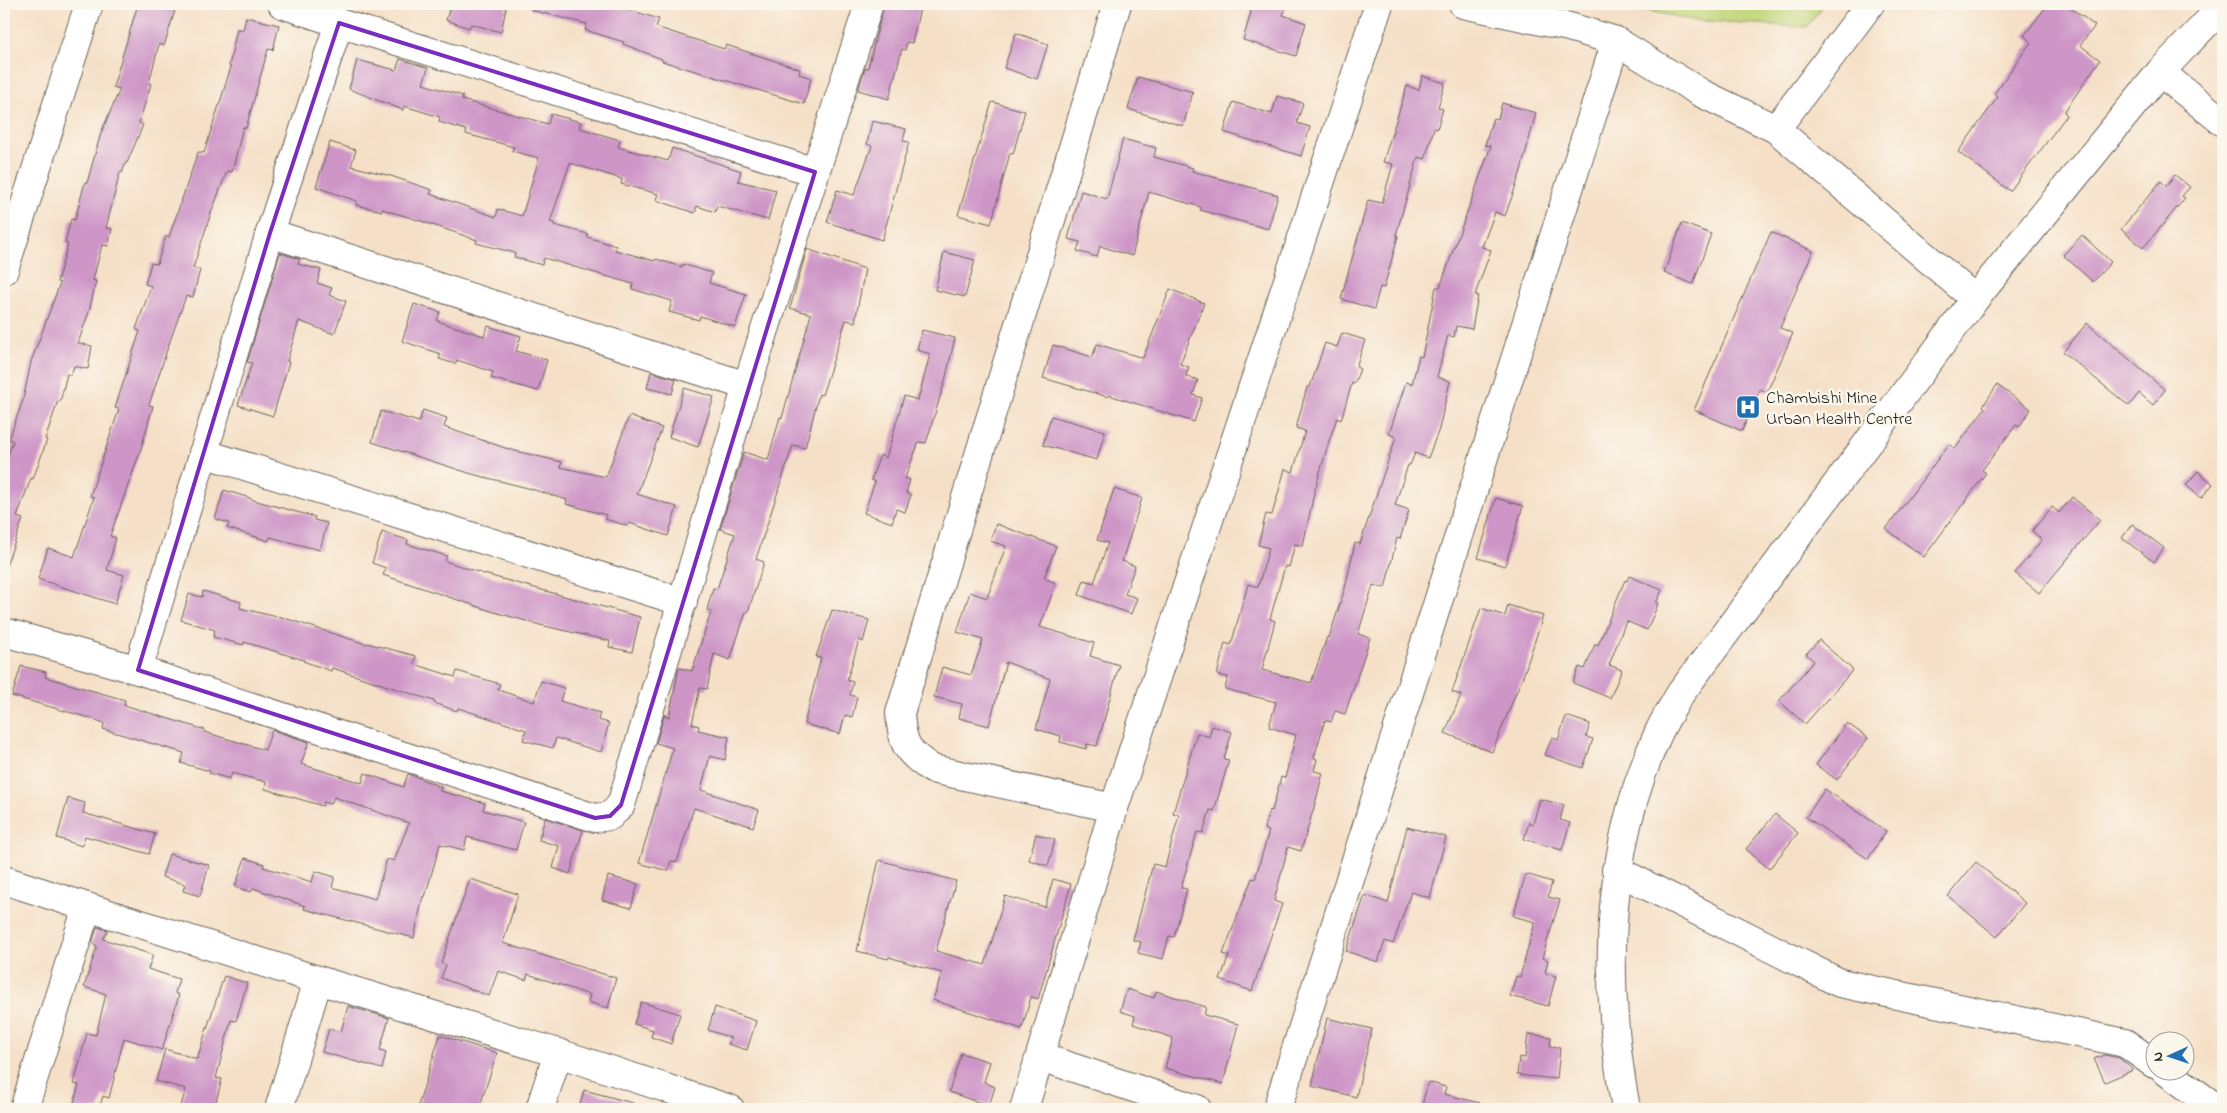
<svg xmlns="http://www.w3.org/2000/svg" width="2227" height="1113" font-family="'Indie Flower',sans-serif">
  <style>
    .garden { fill: #c1d579; stroke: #6e784a }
    .building { fill: #ce96c7 }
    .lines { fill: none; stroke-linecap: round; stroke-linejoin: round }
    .minor-casing { stroke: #686158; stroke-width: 30 }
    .minor { stroke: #fff; stroke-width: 28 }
    .marked { fill: none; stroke: #7b2cbf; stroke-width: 4; stroke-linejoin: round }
    .labels { text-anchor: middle; stroke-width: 5; stroke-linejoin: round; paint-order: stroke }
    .poi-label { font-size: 18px; fill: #1c1c1c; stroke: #fbf7ec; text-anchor: start }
  </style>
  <rect width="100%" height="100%" fill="#fbf7ec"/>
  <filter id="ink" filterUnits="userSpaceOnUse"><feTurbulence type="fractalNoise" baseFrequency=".02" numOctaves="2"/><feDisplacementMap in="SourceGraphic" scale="10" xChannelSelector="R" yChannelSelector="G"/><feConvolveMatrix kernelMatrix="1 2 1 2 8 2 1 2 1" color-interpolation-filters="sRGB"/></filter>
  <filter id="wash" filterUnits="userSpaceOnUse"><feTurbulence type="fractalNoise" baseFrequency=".0096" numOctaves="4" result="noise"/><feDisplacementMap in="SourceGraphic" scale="20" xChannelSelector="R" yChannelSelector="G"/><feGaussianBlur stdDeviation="1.12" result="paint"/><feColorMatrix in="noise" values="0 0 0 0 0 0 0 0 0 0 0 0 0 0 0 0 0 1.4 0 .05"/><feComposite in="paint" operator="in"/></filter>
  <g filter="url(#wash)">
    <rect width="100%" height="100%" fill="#f5e0c7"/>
    <polygon class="garden" points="1616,4 1824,4 1807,27 1691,20"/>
    <g id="blocks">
      <g class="building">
        <polygon points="138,4 177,4 164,46 159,44 149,83 151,84 139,123 143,125 127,163 126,162 122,173 120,172 106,228 112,229 108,246 102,245 93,280 96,281 89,312 78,343 92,346 88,369 74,366 71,375 67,374 60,402 58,401 45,439 47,440 33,479 31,478 17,517 23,519 6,566 4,566 4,467 13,441 9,439 23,400 31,362 60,283 57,282 68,244 65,243 71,219 75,220 85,182 87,183 101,133 120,89 113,87"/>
        <polygon points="451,4 507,4 501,32 471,24 469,28 446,20"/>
        <polygon points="531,4 610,4 659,19 656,27 724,49 726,45 800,69 799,74 811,78 804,104 662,61 662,59 623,44 624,42 585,30 587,24 531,10"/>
        <polygon points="884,4 921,4 912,43 907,42 905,50 902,49 889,99 858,90 865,68 868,68"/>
        <polygon points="1267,4 1286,8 1283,15 1306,23 1296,56 1243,40 1253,5 1265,9"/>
        <polygon points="2048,4 2066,4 2095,26 2080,45 2100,60 2064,112 2067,115 2010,191 1958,152 1998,97 1994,94 2031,42 2024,36"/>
        <polygon points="246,17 279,25 273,50 268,49 246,128 243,127 232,172 227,171 211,213 193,268 200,270 193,297 186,296 170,341 149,405 153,406 141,449 110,536 116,538 107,570 124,575 115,604 38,579 48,548 74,557 94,497 90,496 119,409 115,408 140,331 136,329 151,286 145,284 151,263 157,264 166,236 169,237 198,152 204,153 231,67 229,66 237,29 243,30"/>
        <polygon points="1016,33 1048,44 1037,79 1004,68"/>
        <polygon points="400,59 428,68 423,84 463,96 462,100 548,124 551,114 581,122 579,128 620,140 618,147 668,161 672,148 741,171 738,181 776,190 768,220 717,206 715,212 697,206 695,213 656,200 658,194 621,184 622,179 570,163 550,222 554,223 554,225 588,234 587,237 616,246 615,250 655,261 656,259 682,267 682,264 712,273 709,283 746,294 735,327 700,316 699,320 669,312 672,301 632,289 633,284 544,258 542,265 514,257 515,253 476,243 477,240 421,221 382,209 382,211 356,205 357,201 316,187 330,142 356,150 351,166 391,176 432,190 430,194 496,217 498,209 522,216 539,158 512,151 514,147 466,134 466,130 439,122 440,117 404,106 403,110 349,89 357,60 396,70"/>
        <polygon points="1422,76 1445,83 1438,107 1443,109 1437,129 1434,128 1425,159 1418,157 1396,235 1398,236 1384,288 1380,287 1374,309 1341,299 1368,200 1382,203 1393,164 1383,162 1407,86 1419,90"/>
        <polygon points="1138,77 1193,92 1183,126 1128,109"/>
        <polygon points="1277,96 1303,103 1297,123 1310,127 1301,156 1224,132 1233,102 1272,114"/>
        <polygon points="992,102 1025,111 1013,154 1010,153 991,224 958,215"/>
        <polygon points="1502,103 1536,113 1520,174 1505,216 1495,212 1482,247 1491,250 1475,295 1478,295 1472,329 1456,326 1454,337 1448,335 1437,377 1450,381 1439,429 1428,458 1415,453 1410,465 1408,465 1395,505 1409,510 1400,539 1397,538 1385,588 1373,585 1358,634 1370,638 1345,714 1335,711 1331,722 1325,720 1314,758 1317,759 1314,771 1323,773 1315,804 1301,851 1288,847 1274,901 1282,904 1252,991 1220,980 1229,956 1223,954 1252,878 1255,879 1269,831 1264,829 1269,810 1272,811 1281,777 1285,778 1296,735 1269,727 1276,702 1225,689 1228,677 1217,675 1225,643 1231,645 1248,584 1258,587 1269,548 1258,545 1266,514 1272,515 1285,469 1293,472 1305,431 1296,428 1307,387 1310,387 1325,343 1337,347 1342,333 1365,340 1356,367 1360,369 1354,384 1352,383 1341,420 1337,418 1330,438 1314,493 1303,546 1295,544 1289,567 1285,566 1270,619 1275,621 1262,670 1311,683 1327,637 1329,638 1345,588 1355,543 1360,544 1396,437 1389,434 1406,382 1412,384 1419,356 1422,357 1436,287 1440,287 1491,146 1485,145 1493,118 1498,119"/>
        <polygon points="872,121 906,129 903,141 909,142 882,240 827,222 837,190 854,195 872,146 867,144"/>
        <polygon points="1123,139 1156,148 1154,157 1193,168 1192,171 1278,195 1268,229 1200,210 1201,207 1149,192 1132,256 1100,246 1097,257 1077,251 1080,242 1068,239 1081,191 1107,199"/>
        <polygon points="2175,175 2190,187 2182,196 2185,198 2143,248 2121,229 2161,181 2166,186"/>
        <polygon points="1682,223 1711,234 1693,284 1664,273"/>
        <polygon points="1771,232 1813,251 1780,328 1793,333 1767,392 1760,389 1742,431 1694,410"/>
        <polygon points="2082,235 2111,262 2093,282 2063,255"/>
        <polygon points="807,249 865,269 855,322 846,320 822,395 819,394 805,448 793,445 756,559 764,562 748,612 746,612 730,660 714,654 707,689 700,688 692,724 699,726 698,730 729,737 725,760 710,756 701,790 759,810 753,827 694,808 677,862 671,861 668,871 639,863 673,748 656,743 664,715 669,717 679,668 692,671 711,612 707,610 713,588 717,589 735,534 720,529 744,452 768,460 780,417 782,418 811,314 790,308"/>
        <polygon points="944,252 975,260 965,297 935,290"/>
        <polygon points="280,253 300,259 298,264 321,270 317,283 332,288 329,295 346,301 334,334 299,321 287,361 289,362 273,416 238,405 252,363 247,362"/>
        <polygon points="1170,289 1204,303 1180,364 1189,367 1186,376 1198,380 1193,395 1202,398 1194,422 1109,395 1108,397 1043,378 1053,345 1092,357 1097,344 1143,358"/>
        <polygon points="414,304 440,312 437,321 484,336 488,326 521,336 516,351 547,360 538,391 491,378 493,372 457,360 456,364 439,359 441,354 402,341"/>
        <polygon points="2087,323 2165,390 2153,405 2139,393 2129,406 2063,352"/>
        <polygon points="922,330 955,338 945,381 926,443 919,442 905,478 910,480 906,493 911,495 905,512 896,509 892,523 864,513 875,482 871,480 880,455 886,458 904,396 918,400 930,354 917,350"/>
        <polygon points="651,372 676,379 672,394 647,388"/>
        <polygon points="1997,385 2031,409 2019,427 2016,425 1982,470 1986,473 1924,557 1886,529 1949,444 1955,449 1985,408 1983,406"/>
        <polygon points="684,388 714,397 698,447 669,437"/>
        <polygon points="423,410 447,418 444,427 511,450 562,462 560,467 606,477 629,416 662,428 637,494 677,507 668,536 629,523 628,526 605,519 606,515 566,504 567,500 528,488 472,474 372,442 381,411 419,422"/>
        <polygon points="1051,416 1105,431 1097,460 1043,445"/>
        <polygon points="2198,471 2213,484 2201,498 2186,485"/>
        <polygon points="1114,489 1142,498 1122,561 1135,566 1125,594 1137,598 1131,614 1079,595 1084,580 1094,583 1108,543 1097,540"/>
        <polygon points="224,490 250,498 250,499 315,517 314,520 327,523 320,550 270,537 269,541 227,528 229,523 215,519"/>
        <polygon points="2072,497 2100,520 2039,593 2015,573 2042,540 2032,531 2052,507 2059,513"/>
        <polygon points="1496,498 1523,506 1505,566 1478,558"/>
        <polygon points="996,524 1056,546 1044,578 1056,583 1040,627 1094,643 1090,656 1119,665 1097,746 1087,744 1086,749 1060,742 1061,736 1036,729 1050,679 1006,662 989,726 959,718 962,704 934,697 942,667 971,675 983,640 957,632 970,592 987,598 1006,546 990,541"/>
        <polygon points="2132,524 2164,548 2154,562 2122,538"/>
        <polygon points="382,532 408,540 407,544 447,556 445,561 484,574 640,617 632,652 609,647 610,641 540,625 491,611 383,575 386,568 372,563"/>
        <polygon points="1629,576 1662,590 1656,603 1658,604 1647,630 1626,621 1609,665 1622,670 1610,698 1573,683 1579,667 1585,669 1595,644 1598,645 1625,580 1627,581"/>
        <polygon points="203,591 241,602 240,608 277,617 278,616 366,644 367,643 416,656 414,664 455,677 457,671 500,684 498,690 534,702 541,681 564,688 560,701 600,713 598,720 609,723 601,752 556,738 553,748 523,740 526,730 458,708 457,711 434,703 434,701 332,668 331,671 303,661 304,660 244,642 244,645 213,637 215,630 181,620 189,594 202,597"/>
        <polygon points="1508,605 1543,616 1525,671 1492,752 1445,733 1461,695 1452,692 1481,608 1505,616"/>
        <polygon points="832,610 869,620 863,642 859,640 847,680 853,682 850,695 857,697 852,717 845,715 840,734 804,724 821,658 816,657"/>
        <polygon points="1819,640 1853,670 1805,724 1779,701 1814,661 1806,654"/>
        <polygon points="21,666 46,672 45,677 125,700 124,705 205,730 204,732 265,750 272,730 309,742 301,764 362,783 365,773 403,787 408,774 409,774 441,787 440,791 485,803 483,810 524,822 516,850 467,837 464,850 440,844 425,897 423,896 414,938 304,909 305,906 253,888 251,892 235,887 245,858 264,864 263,867 312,882 315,871 335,877 332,887 375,899 387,859 394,861 409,823 334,797 331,804 323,802 323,806 265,789 266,782 232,773 230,779 209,773 210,771 181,763 184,753 103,729 104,723 93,719 12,696"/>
        <polygon points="1566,716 1590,724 1586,737 1593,739 1583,768 1545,755 1552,737 1558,740"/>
        <polygon points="1847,723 1868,738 1837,780 1816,765"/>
        <polygon points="1212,726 1232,732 1224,759 1229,760 1214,811 1210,810 1203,833 1197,832 1181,888 1187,889 1174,937 1169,936 1163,959 1138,953 1141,942 1133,940 1153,864 1165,867 1179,815 1173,813 1197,733 1209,737"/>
        <polygon points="1825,789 1886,831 1868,859 1806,817"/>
        <polygon points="68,798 85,803 83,813 155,834 149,854 85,836 82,846 57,838"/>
        <polygon points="1540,799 1564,805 1560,820 1570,823 1562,850 1524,839 1529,822 1533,824"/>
        <polygon points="1775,814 1798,833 1769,869 1746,849"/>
        <polygon points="545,818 583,830 570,874 553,868 559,846 539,840"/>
        <polygon points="1407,827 1446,837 1430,898 1411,892 1393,944 1385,941 1378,962 1346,951 1365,895 1388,903"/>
        <polygon points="1036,834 1055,840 1048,866 1029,860"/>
        <polygon points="169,854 209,865 200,896 183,891 185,884 162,877"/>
        <polygon points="879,860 956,881 936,951 985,965 1005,896 1045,907 1053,879 1071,884 1038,999 1031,997 1022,1029 933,1000 942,973 889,957 888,959 857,951"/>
        <polygon points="1976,862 2025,903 1997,937 1948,896"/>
        <polygon points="1526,874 1552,882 1548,897 1560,900 1542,958 1548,960 1545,973 1556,976 1548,1006 1510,996 1516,976 1520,977 1535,922 1513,916"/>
        <polygon points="608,876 638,884 631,908 602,900"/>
        <polygon points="470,879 518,894 503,943 616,978 608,1008 588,1002 590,995 528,974 526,980 498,971 489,996 441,978 446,965 441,963"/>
        <polygon points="97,927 108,930 103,939 153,955 148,969 179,979 175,993 179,995 162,1050 124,1038 109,1098 103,1096 99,1109 72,1109 79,1085 74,1084 87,1033 96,1035 106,994 84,987 97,946 92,943"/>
        <polygon points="224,976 247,983 236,1021 231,1020 216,1078 222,1079 214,1109 180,1109 186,1089 156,1081 165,1049 197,1059"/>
        <polygon points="1127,989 1154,998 1156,991 1206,1007 1204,1015 1238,1024 1223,1084 1165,1068 1173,1038 1133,1024 1135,1016 1120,1011"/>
        <polygon points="641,1002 680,1014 671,1044 651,1037 653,1030 634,1024"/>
        <polygon points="348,1006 389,1018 380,1050 386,1052 382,1069 322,1052 329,1029 341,1032"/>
        <polygon points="715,1007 756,1021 747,1050 728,1044 731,1038 708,1030"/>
        <polygon points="1327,1018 1372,1029 1356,1097 1312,1086"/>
        <polygon points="1528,1034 1551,1037 1550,1047 1560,1048 1557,1079 1517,1075 1519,1057 1525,1058"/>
        <polygon points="440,1035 497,1053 479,1109 417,1109"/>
        <polygon points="961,1053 990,1062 984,1082 995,1087 989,1106 949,1092"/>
        <polygon points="2104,1055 2119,1058 2133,1070 2105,1082 2094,1059"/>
        <polygon points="1428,1082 1446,1087 1444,1094 1480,1103 1479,1109 1421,1109"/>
        <polygon points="584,1090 633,1103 632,1109 579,1109"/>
      </g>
    </g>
  </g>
  <g filter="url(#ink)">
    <use href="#blocks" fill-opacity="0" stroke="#686158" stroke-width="1"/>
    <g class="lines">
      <defs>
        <g id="minor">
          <polyline points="282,4 339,23"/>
          <polyline points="1463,4 1569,27 1616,41 1701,93 1776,129 1975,299"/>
          <polyline points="2160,72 2223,122"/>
          <polyline points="1776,129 1870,4"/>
          <polyline points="270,233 747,386"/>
          <polyline points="4,270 89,4"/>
          <polyline points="203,453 683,602"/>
          <polyline points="4,632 138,670 595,818 610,816 621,805 747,386 869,4"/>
          <polyline points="138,670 270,233 339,23 815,172"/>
          <path d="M1114,808L932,769C907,752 902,745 900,713L1117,4"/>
          <polyline points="1616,870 1840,983 2125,1043 2154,1064"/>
          <polyline points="4,880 87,907 24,1109"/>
          <polyline points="87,907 318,980 558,1053 730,1109"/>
          <polyline points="1041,1057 1197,1109"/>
          <polyline points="2164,1070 2218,1109"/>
          <polyline points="279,1109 318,980"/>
          <polyline points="540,1109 558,1053"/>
          <polyline points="1024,1109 1114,808 1379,4"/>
          <polyline points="1277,1109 1616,41"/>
          <path d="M1626,1109C1603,984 1604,852 1658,734C1664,720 1673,707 1680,694L1975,299L2160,72L2223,6"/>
        </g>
      </defs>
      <use href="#minor" class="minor-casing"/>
      <use href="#minor" class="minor"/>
    </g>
  </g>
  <path class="marked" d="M339,23L815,172L621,805L610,816L595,818L138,670L270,233Z"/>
  <defs>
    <symbol id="hospital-square" viewBox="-11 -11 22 22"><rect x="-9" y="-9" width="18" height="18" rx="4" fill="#1f6fb2" stroke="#fbf7ec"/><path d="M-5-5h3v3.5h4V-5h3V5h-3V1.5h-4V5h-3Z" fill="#fff"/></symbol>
  </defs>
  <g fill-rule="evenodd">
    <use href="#hospital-square" x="1734" y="393" width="28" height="28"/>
  </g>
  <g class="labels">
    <g class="poi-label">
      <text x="1766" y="403">Chambishi Mine<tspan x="1766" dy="21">Urban Health Centre</tspan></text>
    </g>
  </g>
  <rect width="2227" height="1113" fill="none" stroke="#fbf7ec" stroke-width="20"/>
  <g transform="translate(2170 1056) rotate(267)"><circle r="24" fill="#fbf7ec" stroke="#a29f99"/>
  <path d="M0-4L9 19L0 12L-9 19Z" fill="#1f6fb2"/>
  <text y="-8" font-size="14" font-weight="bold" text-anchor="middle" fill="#1c1c1c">N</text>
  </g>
</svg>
